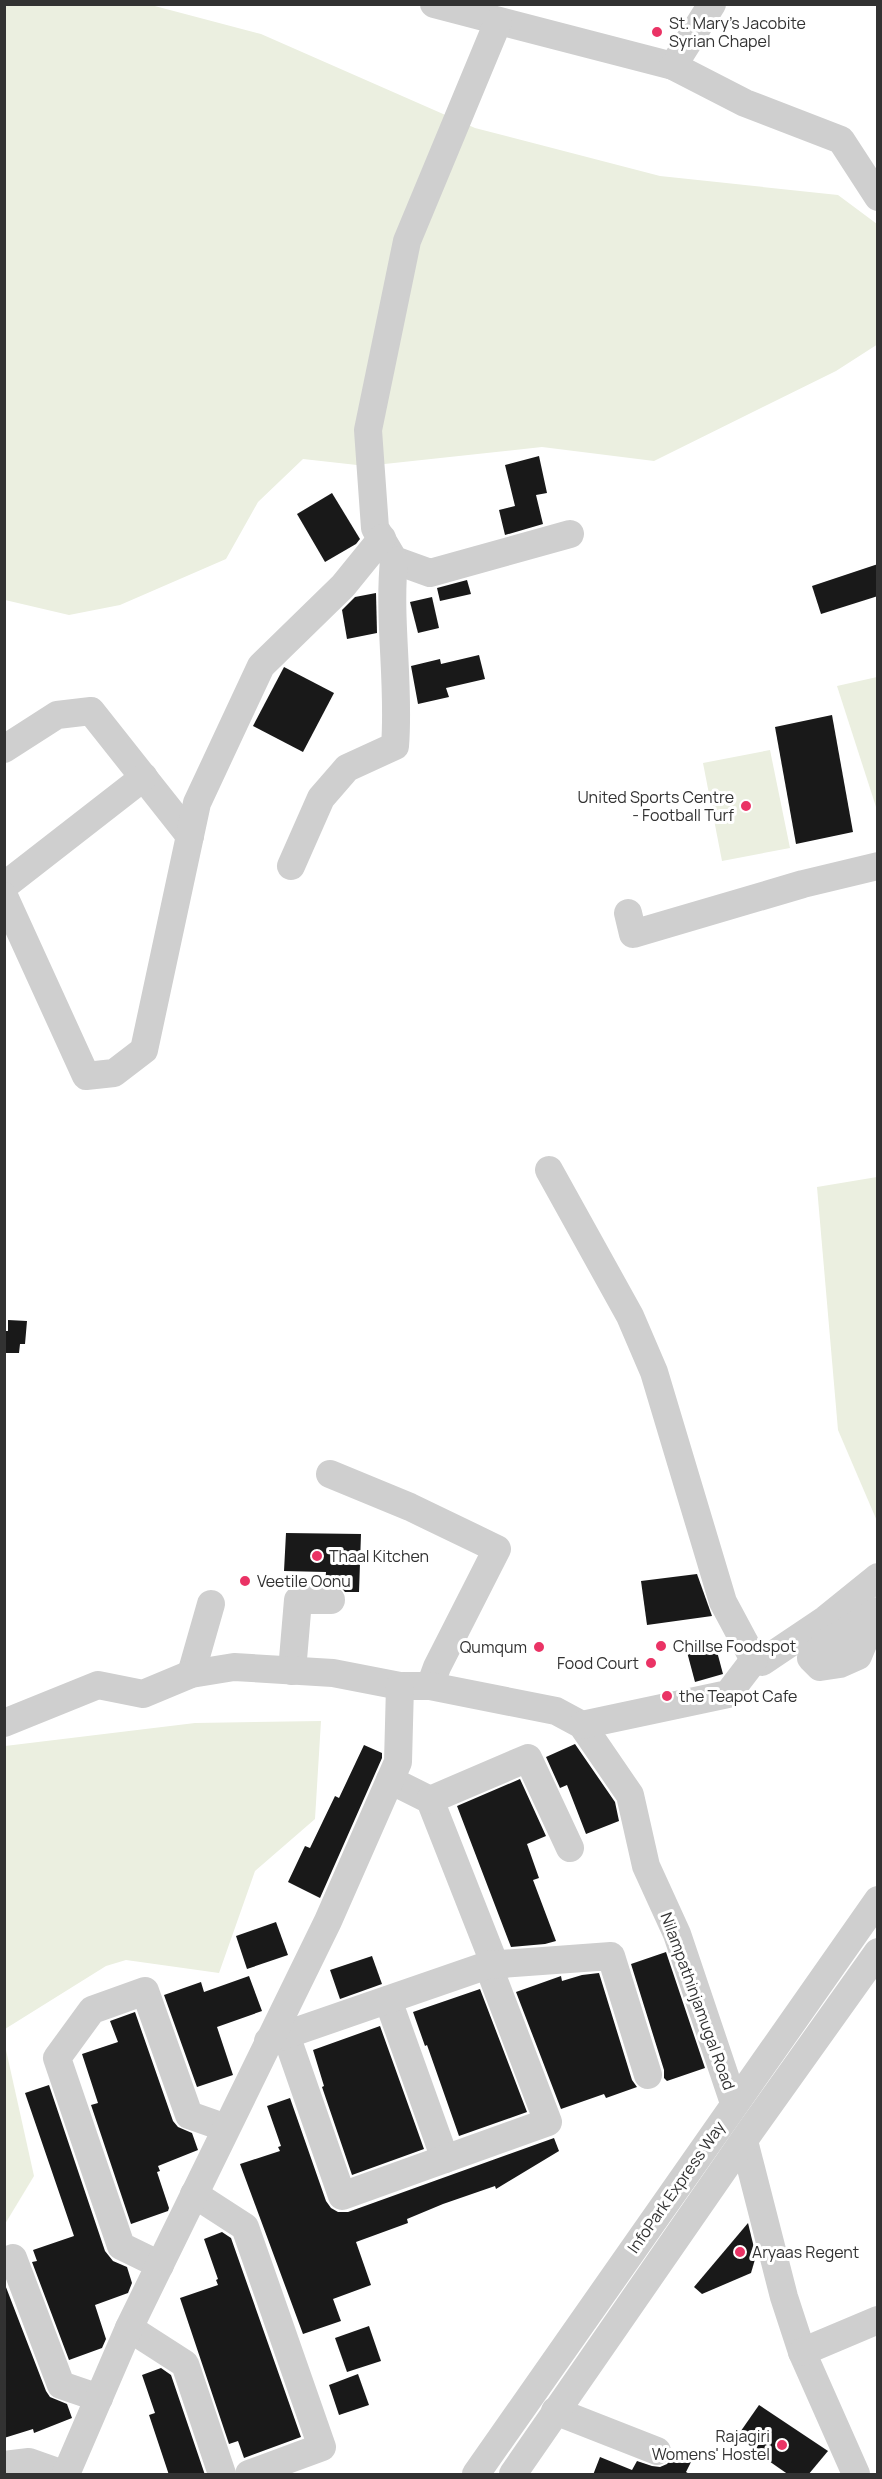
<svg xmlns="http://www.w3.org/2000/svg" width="882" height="2479" font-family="Manrope,sans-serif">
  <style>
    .green { fill: #ebefe0 }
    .building { fill: #191919 }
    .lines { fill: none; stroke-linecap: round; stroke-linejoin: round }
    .minor { stroke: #cfcfcf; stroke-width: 28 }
    .poi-dot { fill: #ea3365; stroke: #fff; stroke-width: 2 }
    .labels { text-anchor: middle; stroke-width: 6; stroke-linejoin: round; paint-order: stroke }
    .poi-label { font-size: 16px; fill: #323232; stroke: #fff; text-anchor: start }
    .street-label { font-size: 16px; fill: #323232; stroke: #fff }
  </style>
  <rect width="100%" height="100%" fill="#fff"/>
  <g class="green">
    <polygon points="5,5 151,5 261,34 475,128 660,176 838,195 877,224 878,344 836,371 654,461 542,447 366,466 303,459 258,502 226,559 120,605 69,615 5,600"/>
    <polygon points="877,677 878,677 877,810 837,686"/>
    <polygon points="770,750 790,848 722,861 703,763"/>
    <polygon points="877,1177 878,1177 877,1521 838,1430 817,1187"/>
    <polygon points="321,1721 315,1819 255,1871 219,1973 126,1960 106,1966 5,2029 5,1746 195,1723"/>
    <polygon points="4,2041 34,2176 5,2224 4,2224"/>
  </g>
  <g class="building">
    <polygon points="539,456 547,493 536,495 543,524 505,535 499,510 515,506 505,465"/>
    <polygon points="332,493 360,539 356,544 325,562 297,514"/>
    <polygon points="878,564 878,596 821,614 812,586"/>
    <polygon points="467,580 471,594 440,601 437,588"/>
    <polygon points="376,593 377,633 347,639 342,610 355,597"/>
    <polygon points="432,597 439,628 418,633 410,602"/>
    <polygon points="479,655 485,679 446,688 449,697 418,704 411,666 440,659 441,664"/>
    <polygon points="284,667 334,693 303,752 253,726"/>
    <polygon points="832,715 853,832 796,844 775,727"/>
    <polygon points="8,1320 27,1321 25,1344 20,1344 19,1353 4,1353 4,1331 8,1331"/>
    <polygon points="286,1533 361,1534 359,1592 345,1592 339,1585 325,1584 326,1572 284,1571"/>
    <polygon points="697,1574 712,1616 647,1625 641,1581"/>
    <polygon points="715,1644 723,1674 695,1682 687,1652"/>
    <polygon points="575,1744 615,1802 619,1821 586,1834 567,1785 560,1788 546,1757"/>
    <polygon points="364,1745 382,1753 382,1758 320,1898 288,1882 305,1846 310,1848 335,1796 339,1798"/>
    <polygon points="520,1779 546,1836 527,1844 539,1878 533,1880 556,1941 545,1944 511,1947 457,1806"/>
    <polygon points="276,1922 288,1955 247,1969 236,1936"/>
    <polygon points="666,1952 705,2068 667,2081 664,2078 664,2070 631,1964"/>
    <polygon points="372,1956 382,1984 340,1999 330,1970"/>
    <polygon points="599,1973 632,2080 637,2087 606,2098 604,2094 561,2109 516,1992 561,1976 562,1981 582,1975"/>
    <polygon points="249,1976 262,2011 217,2027 233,2075 197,2087 164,1995 201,1982 204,1992"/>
    <polygon points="480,1989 527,2112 459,2136 427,2045 425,2046 413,2012"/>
    <polygon points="135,2012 173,2121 178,2127 192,2133 198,2150 158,2166 160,2171 157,2172 169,2208 168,2211 131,2224 91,2105 98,2103 82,2054 118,2042 110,2021"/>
    <polygon points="380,2026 424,2149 352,2175 322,2087 324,2086 313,2050"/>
    <polygon points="49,2085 105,2251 113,2261 127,2267 132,2283 128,2293 95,2305 106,2339 102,2348 69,2360 32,2262 37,2261 33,2250 74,2236 25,2093"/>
    <polygon points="290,2098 326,2201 331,2208 338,2212 348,2212 554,2138 559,2151 496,2189 495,2186 443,2204 407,2219 408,2223 356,2242 371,2285 333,2299 341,2321 303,2334 240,2164 280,2151 278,2147 281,2146 267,2106"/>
    <polygon points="748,2223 756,2256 751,2273 702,2294 694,2287"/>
    <polygon points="222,2232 231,2238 301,2437 244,2458 238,2441 229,2444 180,2298 218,2285 216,2280 218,2279 204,2239"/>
    <polygon points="4,2282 46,2391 50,2397 67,2404 72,2418 34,2433 33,2429 4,2438"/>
    <polygon points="369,2326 381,2361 347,2372 335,2338"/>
    <polygon points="161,2368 171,2375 205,2475 169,2475 149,2415 155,2413 142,2375"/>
    <polygon points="358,2374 369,2405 339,2415 329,2385"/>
    <polygon points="759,2405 828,2451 808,2475 789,2475 736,2438"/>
    <polygon points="673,2451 692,2460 686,2472 691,2475 593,2475 600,2457 632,2470 637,2461 652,2466 660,2467 667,2464 672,2458"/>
  </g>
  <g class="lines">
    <g class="minor">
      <polyline points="434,4 673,66 712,4"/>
      <polyline points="498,22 407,241 368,430 375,528 394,560 430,573 570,534"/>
      <polyline points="673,66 745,103 841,140 878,197"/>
      <polyline points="4,749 57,715 91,711 190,836"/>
      <path d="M291,866L321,798L347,768L395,746C400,684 388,622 394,560"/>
      <polyline points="4,886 144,777"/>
      <polyline points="4,896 86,1076 114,1073 144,1050 197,803 261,666 343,586 382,538"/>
      <polyline points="628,913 633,934 803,884 878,866"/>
      <polyline points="549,1170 630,1316 654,1372 723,1602 754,1660 762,1662 826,1619 878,1577"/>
      <polyline points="330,1474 410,1507 497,1549 437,1667 430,1686"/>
      <polyline points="878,1611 828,1642 811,1658 820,1667 840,1664 858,1656 865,1639 878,1624"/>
      <polyline points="292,1671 298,1600 331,1600"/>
      <polyline points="191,1674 211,1604"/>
      <polyline points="4,1723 98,1685 143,1694 191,1674 234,1667 333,1673 400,1686 430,1686 556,1711 582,1725 630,1795 646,1866 677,1934 734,2103"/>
      <polyline points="582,1725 728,1694 754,1660"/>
      <polyline points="390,1780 430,1800 495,1965"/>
      <polyline points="430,1800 528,1758 570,1848"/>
      <polyline points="388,2000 445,2159"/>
      <polyline points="286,2035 342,2196 548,2122 488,1965"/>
      <polyline points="268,2041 488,1965 611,1956 648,2075"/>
      <polyline points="744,2141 784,2297 802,2352 856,2474"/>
      <polyline points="194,2194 245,2227 322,2447 249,2474"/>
      <polyline points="4,2262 13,2258 61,2385 99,2398"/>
      <polyline points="160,2265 121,2246 57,2058 92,2010 145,1991 189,2115 226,2128"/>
      <polyline points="129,2328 185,2364 222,2474"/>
      <polyline points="802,2352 878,2320"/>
      <polyline points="555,2411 657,2451"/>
      <polyline points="4,2465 29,2462 63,2474"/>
      <polyline points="66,2474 129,2328 328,1921 398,1762 400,1686"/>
      <polyline points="476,2474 878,1900"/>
      <polyline points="513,2474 751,2130 878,1952"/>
    </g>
  </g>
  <g class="poi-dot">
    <circle cx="657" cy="32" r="6"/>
    <circle cx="746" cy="806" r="6"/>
    <circle cx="317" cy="1556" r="6"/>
    <circle cx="245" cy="1581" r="6"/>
    <circle cx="661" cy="1646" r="6"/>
    <circle cx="539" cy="1647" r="6"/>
    <circle cx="651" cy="1663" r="6"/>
    <circle cx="667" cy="1696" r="6"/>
    <circle cx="740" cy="2252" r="6"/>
    <circle cx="782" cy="2445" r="6"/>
  </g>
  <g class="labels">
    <g class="poi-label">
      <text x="669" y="29">St. Mary's Jacobite<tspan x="669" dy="18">Syrian Chapel</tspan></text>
      <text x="734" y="803" text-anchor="end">United Sports Centre<tspan x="734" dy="18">- Football Turf</tspan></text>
      <text x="329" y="1562">Thaal Kitchen</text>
      <text x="257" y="1587">Veetile Oonu</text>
      <text x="673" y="1652">Chillse Foodspot</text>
      <text x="527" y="1653" text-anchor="end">Qumqum</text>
      <text x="639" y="1669" text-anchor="end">Food Court</text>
      <text x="679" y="1702">the Teapot Cafe</text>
      <text x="752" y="2258">Aryaas Regent</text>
      <text x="770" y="2442" text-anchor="end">Rajagiri<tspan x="770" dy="18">Womens' Hostel</tspan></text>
    </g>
    <g class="street-label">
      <text transform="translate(698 2001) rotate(70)" y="6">Nilampathinjamugal Road</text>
      <text transform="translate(676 2187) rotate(-55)" y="6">InfoPark Express Way</text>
    </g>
  </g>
  <rect width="882" height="2479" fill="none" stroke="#323232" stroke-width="12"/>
</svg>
